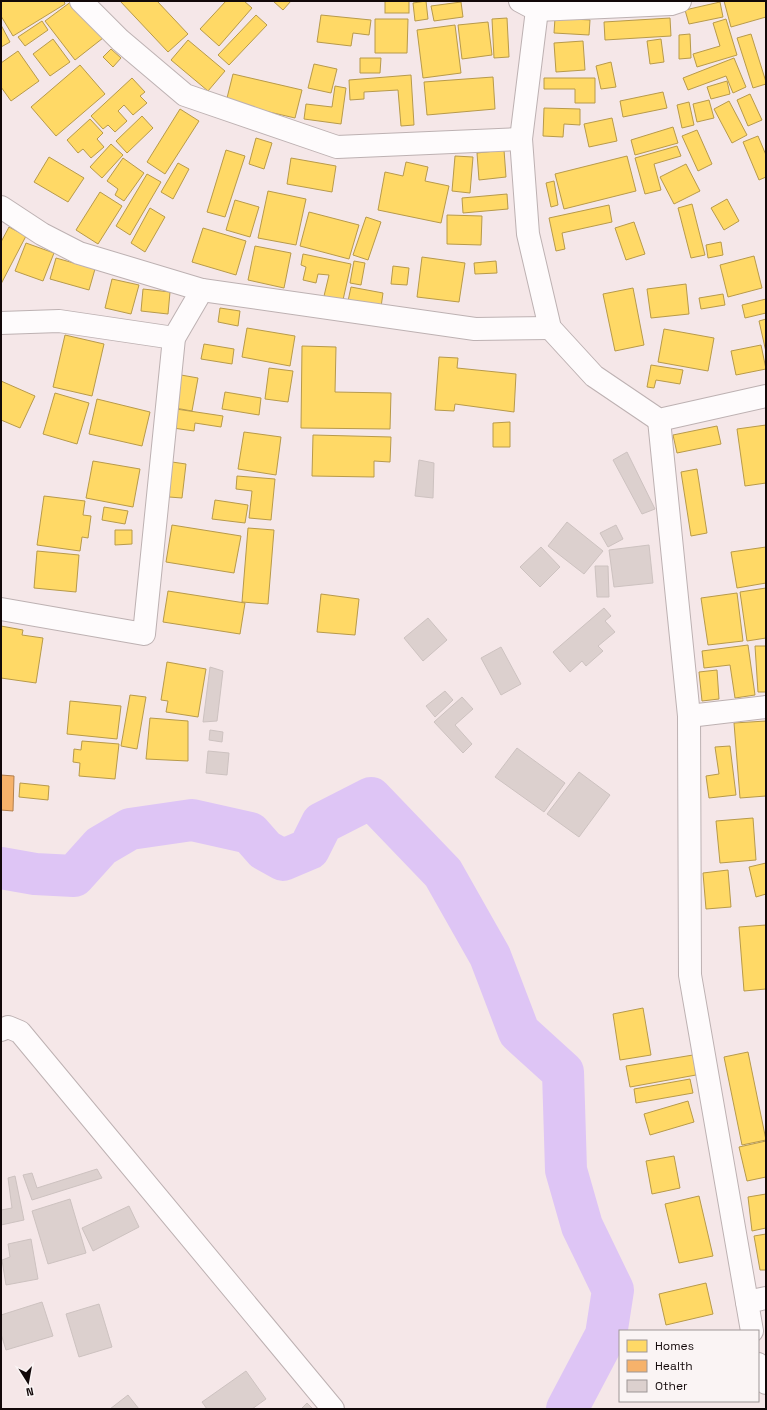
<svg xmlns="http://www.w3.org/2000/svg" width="767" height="1410" font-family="'Space Grotesk',sans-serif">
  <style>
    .homes { fill: #ffd966; stroke: #b89a4a }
    .health { fill: #f6b26b; stroke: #b27f4e }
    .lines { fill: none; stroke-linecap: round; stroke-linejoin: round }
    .river { stroke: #dec5f5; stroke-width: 42 }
    .building { fill: #dcd0ce; stroke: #cdc2c0 }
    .street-casing { stroke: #bdb1b2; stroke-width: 24 }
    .secondary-casing { stroke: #bdb1b2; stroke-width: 24 }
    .street { stroke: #fefbfc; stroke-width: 22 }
    .secondary { stroke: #fefbfc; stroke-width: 22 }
  </style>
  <rect width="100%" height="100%" fill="#f5e7e8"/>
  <g class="homes">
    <polygon points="1,1 64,1 65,4 13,36 1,16"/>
    <polygon points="72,1 103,38 75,60 45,21"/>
    <polygon points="120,1 157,1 188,34 168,52"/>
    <polygon points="226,1 244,1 252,8 219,46 200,29"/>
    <polygon points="273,1 291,1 283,10"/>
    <rect x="385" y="1" width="24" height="12"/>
    <polygon points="426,1 428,19 415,21 413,3"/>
    <polygon points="724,1 766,1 766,17 731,27"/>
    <polygon points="461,2 463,17 434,21 431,6"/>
    <polygon points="720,2 723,17 689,24 685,10"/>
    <polygon points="256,15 267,25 229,65 218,55"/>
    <polygon points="321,15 371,20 369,35 353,33 351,46 317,42"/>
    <polygon points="507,18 509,57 494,58 492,19"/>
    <polygon points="555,18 590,20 589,35 554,33"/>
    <polygon points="670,18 671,36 605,40 604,22"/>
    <polygon points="375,19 408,19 407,53 375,53"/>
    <polygon points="726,19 737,55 697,67 693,54 720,46 713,23"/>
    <polygon points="42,21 48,30 25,46 18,37"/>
    <polygon points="488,22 492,55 462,59 458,25"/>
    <polygon points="1,25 10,42 1,47"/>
    <polygon points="455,25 461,73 423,78 417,30"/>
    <polygon points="690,34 691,58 679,59 679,35"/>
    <polygon points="751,34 766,82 766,84 753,88 737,38"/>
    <polygon points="53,39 70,62 50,76 33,54"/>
    <polygon points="661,39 664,62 650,64 647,41"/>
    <polygon points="188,40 225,71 208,91 171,60"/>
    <polygon points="583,41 585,70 556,72 554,43"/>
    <polygon points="111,49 121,58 113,67 103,57"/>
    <polygon points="18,51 39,81 11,101 1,87 1,63"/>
    <polygon points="360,58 381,58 380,73 360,73"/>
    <polygon points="734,58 746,87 733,93 726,76 688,90 683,78"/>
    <polygon points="611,62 616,87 601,89 596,66"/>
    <polygon points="314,64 337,69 331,93 308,88"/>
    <polygon points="80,65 105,94 56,136 31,107"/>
    <polygon points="233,74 302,90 295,118 226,102"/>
    <polygon points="411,75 414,125 401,126 398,90 364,92 364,99 350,100 349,80"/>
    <polygon points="493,77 495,109 427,115 424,82"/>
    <polygon points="132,78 145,92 140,96 147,103 133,115 124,105 118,111 127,121 115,132 108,125 103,129 91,116"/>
    <polygon points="544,78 595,78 595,103 575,103 575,89 544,89"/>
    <polygon points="727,81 730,94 711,99 707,87"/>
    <polygon points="335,86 346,88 341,124 304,119 306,104 332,107"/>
    <polygon points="663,92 667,108 623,117 620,101"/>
    <polygon points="750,94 762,120 748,126 737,100"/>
    <polygon points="709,100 714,118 697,122 693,104"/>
    <polygon points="729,101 747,135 732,143 714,109"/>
    <polygon points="689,102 694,125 682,128 677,105"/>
    <polygon points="544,108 580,109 580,125 564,124 563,137 543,136"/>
    <polygon points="180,109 199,121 165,174 147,162"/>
    <polygon points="142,116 153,128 127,153 116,141"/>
    <polygon points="612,118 617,141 589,147 584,124"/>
    <polygon points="90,119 103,133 97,139 104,147 91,158 83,149 78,153 67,140"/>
    <polygon points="673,127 678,143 635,155 631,140"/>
    <polygon points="697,130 712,164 698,171 682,136"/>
    <polygon points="758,136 766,155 766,177 759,180 743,142"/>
    <polygon points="256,138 272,143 264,169 249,164"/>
    <polygon points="111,144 123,155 102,178 90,167"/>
    <polygon points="677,146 681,156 654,164 661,190 645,194 635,158"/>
    <polygon points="226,150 245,156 225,217 207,212"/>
    <polygon points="504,150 506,177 479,180 477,153"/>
    <polygon points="455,156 473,157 470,193 452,191"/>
    <polygon points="627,156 636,191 564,209 555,174"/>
    <polygon points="49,157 84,178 68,202 34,182"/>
    <polygon points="123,158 144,173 124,201 115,195 118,189 107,181"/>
    <polygon points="291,158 336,166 332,192 287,184"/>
    <polygon points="406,162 428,167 425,181 449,186 441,223 378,210 385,172 403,176"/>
    <polygon points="178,163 189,169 173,199 161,192"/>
    <polygon points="686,164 700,191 674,204 660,177"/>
    <polygon points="147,174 161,182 130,235 116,226"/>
    <polygon points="554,181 558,205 551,207 546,183"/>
    <polygon points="268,191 306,199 296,245 258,238"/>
    <polygon points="100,192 122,206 98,244 76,230"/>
    <polygon points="507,194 508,209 463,213 462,198"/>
    <polygon points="727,199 739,221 724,230 711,208"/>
    <polygon points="235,200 259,207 250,237 226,230"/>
    <polygon points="692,204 705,255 691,258 678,208"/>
    <polygon points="609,205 612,222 562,233 565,249 556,251 549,218"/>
    <polygon points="150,208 165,217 145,252 131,243"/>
    <polygon points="309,212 359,225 349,259 300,246"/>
    <polygon points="447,215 482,216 481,245 447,244"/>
    <polygon points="366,217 381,222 368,260 353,255"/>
    <polygon points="634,222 645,254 626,260 615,228"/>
    <polygon points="9,227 26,236 1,284 1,242"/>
    <polygon points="203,228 246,241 236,275 192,262"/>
    <polygon points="721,242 723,255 708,258 706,245"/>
    <polygon points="26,243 54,253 43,281 15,271"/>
    <polygon points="255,246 291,253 284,288 248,280"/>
    <polygon points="303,254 351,264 343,300 324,296 329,275 318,274 316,283 303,280 306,267 301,265"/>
    <polygon points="754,256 762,288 728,297 720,265"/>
    <polygon points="422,257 465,263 459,302 417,297"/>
    <polygon points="56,258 95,269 89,290 50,279"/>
    <polygon points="354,261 365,263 361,285 350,283"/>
    <polygon points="496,261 497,273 475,274 474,263"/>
    <polygon points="393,266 409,268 407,285 391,284"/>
    <polygon points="112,279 139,285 131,314 105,308"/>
    <polygon points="686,284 689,314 651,318 647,289"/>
    <polygon points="351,287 383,293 381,307 348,301"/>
    <polygon points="633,288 644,345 615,351 603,294"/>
    <polygon points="143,289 170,292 168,314 141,311"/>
    <polygon points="723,294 725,305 701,309 699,298"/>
    <polygon points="766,299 766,313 745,318 742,305"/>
    <polygon points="220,308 240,311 238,326 218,322"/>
    <polygon points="766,319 766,352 759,321"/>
    <polygon points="247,328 295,336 290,366 242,357"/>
    <polygon points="664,329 714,338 708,371 658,362"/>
    <polygon points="65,335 104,344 92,396 53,387"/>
    <polygon points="204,344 234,349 232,364 201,359"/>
    <polygon points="761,345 766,369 736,375 731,351"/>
    <polygon points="302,346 336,347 335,392 391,393 390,429 301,428"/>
    <polygon points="439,357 458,358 457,368 516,374 514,412 455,404 454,411 435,410"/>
    <polygon points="651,365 683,370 680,384 656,380 654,388 647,387"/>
    <polygon points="269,368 293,371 288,402 265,399"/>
    <polygon points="181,375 198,378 192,411 175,408"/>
    <polygon points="1,381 35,396 20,428 1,420"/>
    <polygon points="225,392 261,398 259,415 222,409"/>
    <polygon points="55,393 89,403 77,444 43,434"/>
    <polygon points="97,399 150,412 142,446 89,434"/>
    <polygon points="176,409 223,416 221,427 195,423 194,431 173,428"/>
    <polygon points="510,422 510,447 493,447 493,423"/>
    <polygon points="766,425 766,483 745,486 737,429"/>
    <polygon points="717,426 721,444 677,453 673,435"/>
    <polygon points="244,432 281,437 276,475 238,469"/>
    <polygon points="313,435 391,437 390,462 374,461 374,477 312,476"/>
    <polygon points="93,461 140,469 133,507 86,498"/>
    <polygon points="172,462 186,464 182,498 169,497"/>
    <polygon points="697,469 707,533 691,536 681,472"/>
    <polygon points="237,476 275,479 271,520 249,518 252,491 236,489"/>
    <polygon points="44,496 85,501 83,515 91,516 88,538 82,537 80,551 37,545"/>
    <polygon points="215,500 248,505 245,523 212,519"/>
    <polygon points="104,507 128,511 125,524 102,520"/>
    <polygon points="172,525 241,536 234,573 166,562"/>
    <polygon points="248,528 274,530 268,604 242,602"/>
    <polygon points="115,530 132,530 132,544 115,545"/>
    <polygon points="766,547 766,583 737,588 731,552"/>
    <polygon points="37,551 79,555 76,592 34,588"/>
    <polygon points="766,588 766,638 747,641 740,592"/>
    <polygon points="168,591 245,603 240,634 163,622"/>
    <polygon points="737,593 743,641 708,645 701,598"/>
    <polygon points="321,594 359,599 355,635 317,632"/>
    <polygon points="1,626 23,630 22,635 43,638 36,683 1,678"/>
    <polygon points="748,645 755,695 735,698 730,665 704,668 702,651"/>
    <polygon points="755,646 766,646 766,692 758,692"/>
    <polygon points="167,662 206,669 198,717 166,712 168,701 161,700"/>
    <polygon points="717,670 719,699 702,701 699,672"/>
    <polygon points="130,695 146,697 137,749 121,746"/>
    <polygon points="70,701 121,706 117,739 67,734"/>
    <polygon points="150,718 188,721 188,761 146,759"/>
    <polygon points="766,721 766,796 740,798 734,723"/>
    <polygon points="82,741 119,744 115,779 79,776 80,763 73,762 74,749 81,750"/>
    <polygon points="730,746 736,795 709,798 706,776 719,774 715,747"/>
    <polygon points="20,783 49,786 48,800 19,797"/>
    <polygon points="753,818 756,860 720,863 716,821"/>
    <polygon points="766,863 766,894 756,897 749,867"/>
    <polygon points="728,870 731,907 706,909 703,873"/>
    <polygon points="766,925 766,989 744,991 739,927"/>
    <polygon points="643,1008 651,1055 620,1060 613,1014"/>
    <polygon points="748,1052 766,1140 742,1145 724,1057"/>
    <polygon points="693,1055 696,1075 630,1087 626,1066"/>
    <polygon points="690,1079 693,1093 636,1103 634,1089"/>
    <polygon points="688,1101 694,1122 650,1135 644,1114"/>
    <polygon points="766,1141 766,1177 747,1181 739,1147"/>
    <polygon points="674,1156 680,1188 652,1194 646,1161"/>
    <polygon points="766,1194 766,1228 752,1231 748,1197"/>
    <polygon points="699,1196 713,1256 679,1263 665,1204"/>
    <polygon points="766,1234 766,1270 760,1270 754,1236"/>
    <polygon points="706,1283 713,1314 666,1325 659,1294"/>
  </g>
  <polygon class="health" points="1,775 14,776 13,811 1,810"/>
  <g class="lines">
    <polyline class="river" points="1,868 35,874 74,876 101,846 130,829 192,820 250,833 265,850 283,860 309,849 322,823 371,798 443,873 490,956 519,1032 563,1072 566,1170 582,1226 613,1290 606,1335 567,1409"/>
  </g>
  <g class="building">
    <polygon points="627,452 655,509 642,514 613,460"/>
    <polygon points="419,460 434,463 433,498 415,496"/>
    <polygon points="567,522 603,551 584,574 548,546"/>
    <polygon points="616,525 623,539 608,547 600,533"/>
    <polygon points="649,545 653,583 614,587 609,550"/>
    <polygon points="541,547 560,567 540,587 520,567"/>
    <polygon points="595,566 608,566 609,597 597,597"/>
    <polygon points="604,608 611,616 605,621 615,632 598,646 603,651 586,666 582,661 570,672 553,652"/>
    <polygon points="428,618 447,640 423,661 404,638"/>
    <polygon points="501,647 521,684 501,695 481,658"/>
    <polygon points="210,667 223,671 217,721 203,722"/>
    <polygon points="445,691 453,700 435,717 426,706"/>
    <polygon points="462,697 473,709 455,725 472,744 463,753 434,722"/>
    <polygon points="210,730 223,732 222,742 209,740"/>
    <polygon points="517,748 565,783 544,812 495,777"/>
    <polygon points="208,751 229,753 227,775 206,773"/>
    <polygon points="579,772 610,795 579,837 547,814"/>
    <polygon points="97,1169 102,1178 32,1200 23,1175 32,1173 37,1188"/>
    <polygon points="15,1176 24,1220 1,1225 1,1210 12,1208 8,1178"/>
    <polygon points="70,1199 86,1253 48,1264 32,1211"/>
    <polygon points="129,1206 139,1227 93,1251 82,1228"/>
    <polygon points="31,1239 38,1279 6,1285 2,1260 10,1257 8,1244"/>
    <polygon points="42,1302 53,1336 6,1350 1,1334 1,1315"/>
    <polygon points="99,1304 112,1347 79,1357 66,1314"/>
    <polygon points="246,1371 266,1399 252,1409 207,1409 202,1402"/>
    <polygon points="128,1395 139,1409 110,1409"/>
    <polygon points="307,1403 313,1409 301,1409"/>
  </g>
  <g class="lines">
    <defs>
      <g id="street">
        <polyline points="81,1 120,40 185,95 337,147 521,139"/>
        <polyline points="520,1 537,10 671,4 680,1"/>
        <polyline points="1,323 59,321 174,338"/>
        <polyline points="659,420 689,716 690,975 752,1331"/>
        <polyline points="1,609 144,634 174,338 202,290"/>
        <polyline points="689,716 766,707"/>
        <polyline points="1,1030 8,1027 20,1032 333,1409"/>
        <polyline points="747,1302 766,1298"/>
        <polyline points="758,1364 761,1374 766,1383"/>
      </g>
      <g id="secondary">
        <polyline points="540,1 537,10 521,139 528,234 550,328 594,376 659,420 766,396"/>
        <polyline points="1,207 42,234 79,253 202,290 475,329 550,328"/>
      </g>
    </defs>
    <use href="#street" class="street-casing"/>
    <use href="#secondary" class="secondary-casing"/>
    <use href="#street" class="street"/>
    <use href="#secondary" class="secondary"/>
  </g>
  <rect width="767" height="1410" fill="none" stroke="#120809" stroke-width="4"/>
  <rect x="619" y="1330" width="140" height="72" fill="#faf4f4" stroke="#9d9696"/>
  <rect x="627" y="1340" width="20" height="12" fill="#ffd966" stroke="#9d9696"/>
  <text x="655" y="1350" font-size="12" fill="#120809">Homes</text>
  <rect x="627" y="1360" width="20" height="12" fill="#f6b26b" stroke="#9d9696"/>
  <text x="655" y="1370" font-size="12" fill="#120809">Health</text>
  <rect x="627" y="1380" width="20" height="12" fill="#dcd0ce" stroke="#9d9696"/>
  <text x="655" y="1390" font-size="12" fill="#120809">Other</text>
  <g transform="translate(28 1382) rotate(169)" stroke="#faf4f4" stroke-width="3" paint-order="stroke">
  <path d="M0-3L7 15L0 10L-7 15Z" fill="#120809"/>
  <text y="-6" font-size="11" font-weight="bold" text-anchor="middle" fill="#120809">N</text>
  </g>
</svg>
